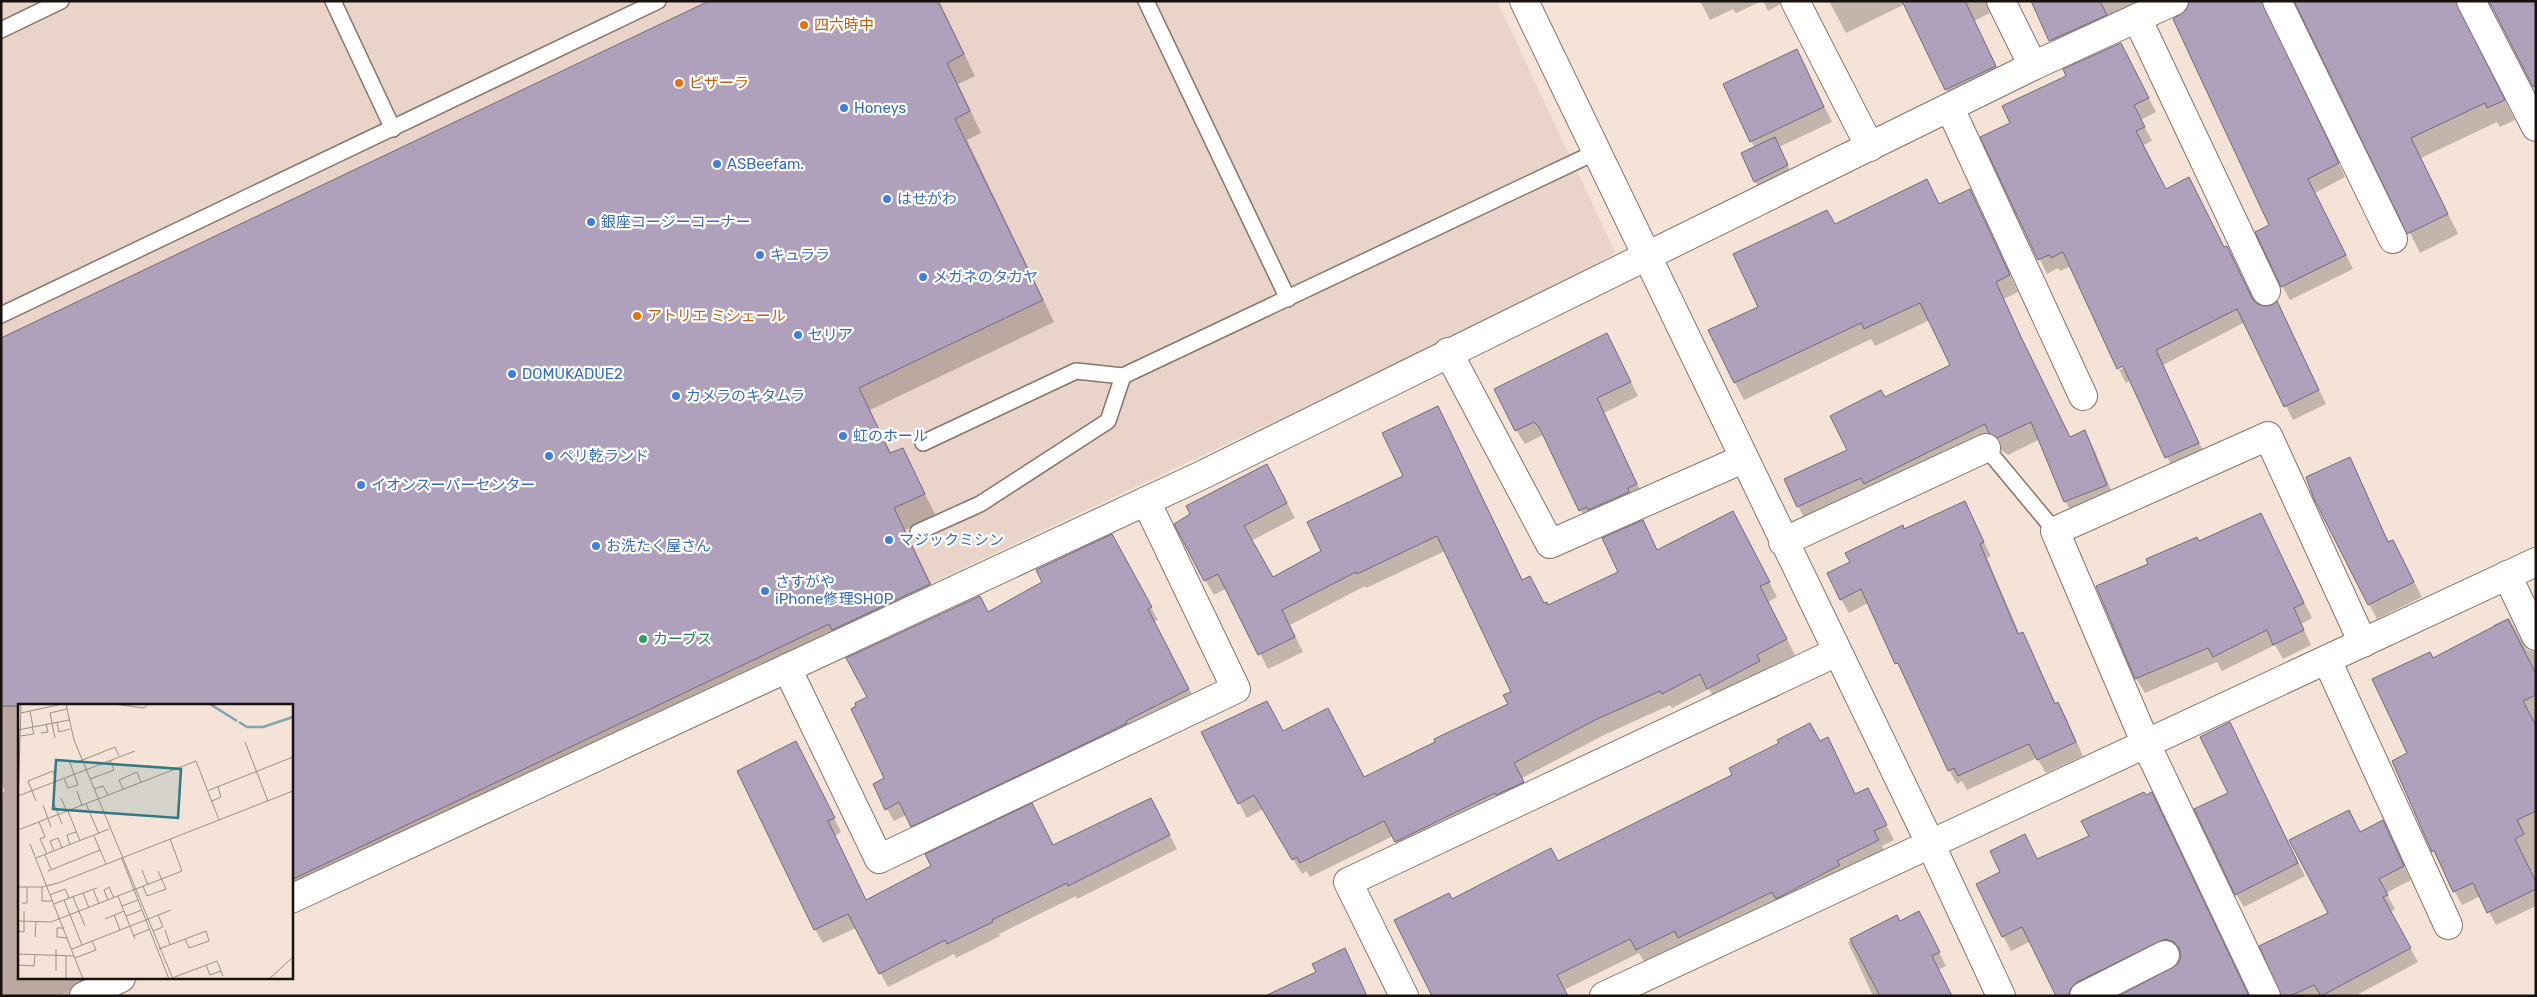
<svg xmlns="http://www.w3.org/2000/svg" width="2537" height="997" font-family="Rubik,'Noto Sans JP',sans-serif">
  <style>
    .commercial { fill: #ead3c8 }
    .shadow { fill: #0003 }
    .building { fill: #afa0bb; stroke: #736a7a }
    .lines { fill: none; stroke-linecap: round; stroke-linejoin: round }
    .service-casing { stroke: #85756a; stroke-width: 18 }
    .minor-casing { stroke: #85756a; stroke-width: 30 }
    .service { stroke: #fff; stroke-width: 15 }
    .minor { stroke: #fff; stroke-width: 28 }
    .food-dot { fill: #e8710a; stroke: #fff; stroke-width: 2 }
    .shop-dot { fill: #3f7fe0; stroke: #fff; stroke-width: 2 }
    .leisure-dot { fill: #2e9e5b; stroke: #fff; stroke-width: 2 }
    .labels { text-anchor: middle; stroke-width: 4.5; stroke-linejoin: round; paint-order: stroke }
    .food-label { font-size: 15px; fill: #c56008; stroke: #fff; text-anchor: start }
    .shop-label { font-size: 15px; fill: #366cbe; stroke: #fff; text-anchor: start }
    .leisure-label { font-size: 15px; fill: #27864d; stroke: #fff; text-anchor: start }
    .inset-river { fill: none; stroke: #80a5aa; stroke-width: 2.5 }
    .inset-road { fill: none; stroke: #9c8f86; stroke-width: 1 }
    .view { fill: #327885; fill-opacity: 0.15; stroke: #327885; stroke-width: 2.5 }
    .inset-edge { fill: none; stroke: #17120d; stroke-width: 2.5 }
  </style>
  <rect width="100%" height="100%" fill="#f4e3d6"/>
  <polygon class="commercial" points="1,1 1497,1 1615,252 1572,281 291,885 291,706 19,706 19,978 94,978 57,996 1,996"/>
  <g class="shadow">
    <polygon points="712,1 939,1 975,76 958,84 981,133 967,140 1054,322 870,410 891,454 902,449 936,516 905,530 942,606 291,907 291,706 19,706 19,978 142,978 105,996 1,996 1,793 5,791 1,783 1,340"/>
    <polygon points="1700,1 1762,1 1736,13 1733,9 1710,20"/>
    <polygon points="1763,1 1786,1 1768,11"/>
    <polygon points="1829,1 2002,1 1994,11 1974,21 2003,80 1954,104 1905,4 1846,33"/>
    <polygon points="2032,1 2160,1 2059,55"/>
    <polygon points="2290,1 2536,1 2536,88 2492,7 2484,5 2466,21 2468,29 2515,120 2500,127 2497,122 2421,158 2458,234 2420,253 2300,9"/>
    <polygon points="2269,16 2345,177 2315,193 2353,269 2290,300 2282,286 2271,226"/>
    <polygon points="2121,44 2156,112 2141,120 2152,141 2142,146 2166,190 2224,248 2227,247 2255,303 2264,308 2277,303 2326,404 2293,420 2245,322 2163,365 2206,457 2174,471 2131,380 2126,383 2119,370 2130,365 2071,266 2060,271 2058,268 2047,274 1982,137 2012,123 2068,77"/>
    <polygon points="1796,51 1832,122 1779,147 1791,173 1759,189 1742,154 1755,148 1751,141"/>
    <polygon points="1926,181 1940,205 1970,190 2018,292 2004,299 2030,356 2070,438 2085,432 2094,449 2116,502 2075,518 2065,501 2040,439 2008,455 2001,450 1995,441 1807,523 1798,506 1849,451 1884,398 1951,365 1930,320 1875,346 1871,339 1744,400 1735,383 1759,307 1835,225"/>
    <polygon points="1614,348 1638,396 1604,413 1644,498 1588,524 1543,435 1525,444 1516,430"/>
    <polygon points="1438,407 1523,581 1545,605 1548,606 1619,572 1642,522 1657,551 1741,528 1777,597 1768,602 1795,655 1764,670 1768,676 1717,703 1709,689 1672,708 1670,705 1604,735 1522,778 1531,797 1405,857 1393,836 1310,877 1306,871 1302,874 1263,809 1247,818 1239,803 1283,732 1364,779 1509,705 1512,692 1445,551 1366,588 1365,586 1290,625 1303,652 1268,669 1227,588 1214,595 1205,580 1275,480 1295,518 1251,541 1273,579 1322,552 1405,477"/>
    <polygon points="2350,459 2389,543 2393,541 2422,597 2377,619 2369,604"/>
    <polygon points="1964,503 1991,556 1987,558 2020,635 2022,633 2030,647 2056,704 2058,704 2066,717 2083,756 2046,773 2037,758 1967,790 1962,781 1957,784 1949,770 1868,603 1849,613 1841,599 1851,562 1904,530"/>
    <polygon points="2260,515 2312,618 2301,624 2311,645 2283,659 2275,645 2222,671 2217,662 2145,693 2136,678 2199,542"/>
    <polygon points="1119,548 1158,620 1154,622 1196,702 919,838 906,815 894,821 887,809 886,779 869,697 988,613"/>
    <polygon points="2509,618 2527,650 2536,652 2536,906 2496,925 2481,896 2462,905 2433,851 2409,754 2433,659 2495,628 2493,625"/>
    <polygon points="2230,724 2305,876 2244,907 2236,894 2230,794"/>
    <polygon points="1828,738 1856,795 1875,804 1894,840 1882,846 1886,855 1645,963 1639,953 1564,990 1452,901 1558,862"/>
    <polygon points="803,757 841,832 835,836 866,901 1054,847 1151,799 1177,849 1077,899 1076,896 999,934 1000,936 956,958 954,954 888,987 856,928 823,943 815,929"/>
    <polygon points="2382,822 2411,880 2386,893 2395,909 2390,912 2418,962 2355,996 2282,996 2330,914 2360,833"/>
    <polygon points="2090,837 2249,996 2179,965 2182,956 2175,954 2076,996 2058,996 2031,941 2011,951 2003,936 2037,860"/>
    <polygon points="1897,917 1900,922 1926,927 1946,966 1938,970 1951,996 1873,996 1848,942"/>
  </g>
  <g class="building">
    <polygon points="709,1 938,1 964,54 947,63 970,111 955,119 1043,300 859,388 890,453 903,448 925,494 894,508 930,584 832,630 829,624 291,880 291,706 1,706 1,338"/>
    <polygon points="1902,1 1965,1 1996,66 1945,90"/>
    <polygon points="2031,1 2100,1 2107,15 2049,41"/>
    <polygon points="2189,1 2262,1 2339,163 2308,179 2346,255 2281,287 2255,232 2269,225 2173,19 2186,10"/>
    <polygon points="2294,1 2456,1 2505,100 2487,108 2485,103 2411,138 2448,214 2407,234"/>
    <polygon points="2489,1 2536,1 2536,86 2533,87"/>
    <polygon points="2121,43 2149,98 2134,105 2145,127 2136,131 2166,189 2189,177 2224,247 2227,246 2252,298 2257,304 2264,306 2272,305 2277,301 2319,390 2284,407 2237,309 2156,350 2199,443 2165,458 2123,366 2117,369 2063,252 2051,258 2049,255 2038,260 1980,137 2010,123 2002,106 2066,76 2063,69"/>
    <polygon points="1797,49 1824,107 1750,142 1723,84"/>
    <polygon points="1775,137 1788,165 1754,182 1741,153"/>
    <polygon points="1927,179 1939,204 1970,189 2010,275 1996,282 2021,337 2070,437 2085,430 2107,485 2064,502 2031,422 1997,438 1989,433 1985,424 1864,484 1861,478 1797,507 1784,479 1847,450 1830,416 1881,390 1885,397 1950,365 1920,303 1864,329 1861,323 1734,383 1708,330 1758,307 1733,254 1827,210 1835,224"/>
    <polygon points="1607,333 1631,382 1597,398 1637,484 1628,488 1629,492 1588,510 1587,507 1579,511 1539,427 1534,422 1515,431 1494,389"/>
    <polygon points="1438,406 1522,580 1530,576 1544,603 1547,602 1548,605 1618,572 1602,538 1643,520 1657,550 1733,511 1770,582 1760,586 1787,639 1757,655 1760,661 1707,689 1700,674 1662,694 1660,691 1595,720 1514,763 1524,782 1496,795 1495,793 1395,842 1384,821 1300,863 1297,857 1292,860 1254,795 1238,804 1201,732 1267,701 1283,731 1328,708 1364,777 1435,742 1434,739 1508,704 1503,695 1511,692 1437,536 1357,574 1356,572 1282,610 1295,637 1258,655 1218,574 1204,581 1174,524 1190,514 1186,506 1267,464 1287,503 1244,526 1273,577 1321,551 1307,522 1403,476 1382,433"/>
    <polygon points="2350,457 2388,542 2393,540 2414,582 2368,605 2314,499 2306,477"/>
    <polygon points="1965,501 1984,542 1980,544 2018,634 2023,632 2055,704 2058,702 2076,742 2037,760 2029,744 1958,776 1954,768 1948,771 1898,663 1895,664 1861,589 1840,600 1827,573 1850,562 1845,553 1903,525 1904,529"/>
    <polygon points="2261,513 2304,603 2294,608 2304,630 2273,645 2267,630 2213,657 2208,648 2135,679 2096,586 2148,564 2146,559 2197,537 2199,541"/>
    <polygon points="1112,534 1152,607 1148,609 1189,689 1126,721 1127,723 1099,737 911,827 899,802 885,810 873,784 884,778 851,709 856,706 855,703 867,697 846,658 980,596 988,612 1042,582 1036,570"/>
    <polygon points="2508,619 2536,674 2536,695 2523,701 2536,726 2536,811 2517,820 2524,834 2515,839 2536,882 2536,889 2487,913 2473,883 2453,892 2434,850 2432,852 2392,761 2407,753 2372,679 2430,652 2433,658"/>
    <polygon points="2230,722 2298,863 2235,895 2194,809 2228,793 2200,737"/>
    <polygon points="1810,723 1820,741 1828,737 1855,794 1868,788 1887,825 1874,831 1879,840 1837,861 1840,865 1776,899 1772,892 1678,938 1675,931 1636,950 1630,939 1557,975 1568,996 1432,996 1394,920 1449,893 1452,899 1551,848 1558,861 1732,775 1729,768 1779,743 1777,740"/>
    <polygon points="796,741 835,818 828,821 866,900 931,866 925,854 1032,803 1053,845 1151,798 1170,835 1068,886 1067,883 992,920 993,922 947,944 945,940 879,974 848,914 814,930 737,771"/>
    <polygon points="2144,792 2146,795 2152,792 2249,996 2119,996 2178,964 2181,956 2179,948 2174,942 2165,939 2077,982 2071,988 2068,996 2056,996 2022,927 2002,937 1976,884 2000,872 1990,851 2025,834 2037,859 2089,836 2081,821"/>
    <polygon points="2349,810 2360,832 2383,820 2404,866 2379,879 2388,895 2383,897 2411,948 2321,996 2314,985 2290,996 2281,996 2259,946 2328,913 2289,840"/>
    <polygon points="1919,911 1940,952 1932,956 1952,996 1880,996 1850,939 1897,915 1900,921"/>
    <polygon points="1345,948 1367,996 1265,996 1316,972 1312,964"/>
  </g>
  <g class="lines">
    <defs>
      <g id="service">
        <polyline points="333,1 393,129"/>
        <polyline points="1146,1 1288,299"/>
        <polyline points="1,30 61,1"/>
        <polyline points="1,315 658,1"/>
        <polyline points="923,443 1076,371 1123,376 1596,152"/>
        <polyline points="1986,448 2055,531"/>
        <polyline points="918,532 980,504 1108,421 1123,376"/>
      </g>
      <g id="minor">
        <polyline points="1524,1 1930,843 2001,996"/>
        <polyline points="1795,1 1870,147"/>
        <polyline points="2001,1 2033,66"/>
        <polyline points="2277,1 2393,239"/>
        <polyline points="2471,1 2536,127"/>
        <polyline points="2137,18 2266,291"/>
        <polyline points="1950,108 2083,396"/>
        <polyline points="1448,352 1550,544 1743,459"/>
        <polyline points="1783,542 1986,448"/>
        <polyline points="2507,575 2536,636"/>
        <polyline points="2327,660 2448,925"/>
        <polyline points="787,668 879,859 1236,689 1146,501"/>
        <polyline points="291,899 1198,477 2033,66 2174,1"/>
        <polyline points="84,996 121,978"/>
        <polyline points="1404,996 1348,882 1837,652"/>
        <polyline points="1604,996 2536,562"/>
        <polyline points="2084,996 2165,955"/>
        <polyline points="2266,996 2146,744 2055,531 2268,436 2363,643"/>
      </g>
    </defs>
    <use href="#service" class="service-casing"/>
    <use href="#minor" class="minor-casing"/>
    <use href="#service" class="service"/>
    <use href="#minor" class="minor"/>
  </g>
  <g class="food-dot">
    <circle cx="804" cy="25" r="5"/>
    <circle cx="679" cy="83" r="5"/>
    <circle cx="637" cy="316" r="5"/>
  </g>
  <g class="shop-dot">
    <circle cx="844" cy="108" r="5"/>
    <circle cx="717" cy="164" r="5"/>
    <circle cx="887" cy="199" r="5"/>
    <circle cx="591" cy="222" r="5"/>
    <circle cx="760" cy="255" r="5"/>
    <circle cx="923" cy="277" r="5"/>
    <circle cx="798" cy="335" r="5"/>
    <circle cx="512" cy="374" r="5"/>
    <circle cx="676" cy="396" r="5"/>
    <circle cx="843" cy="436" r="5"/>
    <circle cx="549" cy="456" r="5"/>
    <circle cx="361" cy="485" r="5"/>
    <circle cx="889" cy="540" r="5"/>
    <circle cx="596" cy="546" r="5"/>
    <circle cx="765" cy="591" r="5"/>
  </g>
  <circle class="leisure-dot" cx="643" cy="639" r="5"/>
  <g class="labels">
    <g class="food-label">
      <text x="814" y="30">四六時中</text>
      <text x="689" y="88">ピザーラ</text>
      <text x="647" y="321">アトリエ ミシェール</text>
    </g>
    <g class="shop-label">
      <text x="854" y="113">Honeys</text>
      <text x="727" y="169">ASBeefam.</text>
      <text x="897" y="204">はせがわ</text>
      <text x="601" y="227">銀座コージーコーナー</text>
      <text x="770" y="260">キュララ</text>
      <text x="933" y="282">メガネのタカヤ</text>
      <text x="808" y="340">セリア</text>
      <text x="522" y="379">DOMUKADUE2</text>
      <text x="686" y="401">カメラのキタムラ</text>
      <text x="853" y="441">虹のホール</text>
      <text x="559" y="461">ペリ乾ランド</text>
      <text x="371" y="490">イオンスーパーセンター</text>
      <text x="899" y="545">マジックミシン</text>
      <text x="606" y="551">お洗たく屋さん</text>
      <text x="775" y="587">さすがや<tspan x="775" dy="17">iPhone修理SHOP</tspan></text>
    </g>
    <g class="leisure-label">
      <text x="653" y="644">カーブス</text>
    </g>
  </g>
  <g transform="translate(18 704)">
    <rect width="275" height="275" fill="#f4e3d6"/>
    <path class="inset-river" d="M192,0L219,17M221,18L229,23H245L275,13"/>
    <path class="inset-road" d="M48,0L56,36L155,275M96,0L126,4L131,0M12,7L15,23M3,9L44,0M39,18L41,28L52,25M34,19L32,9L49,5M34,19L37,34M0,26L51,16M23,29L30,28L28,20M2,32L16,30L14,23M227,38L250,97M57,59L97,43L101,52M46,74L50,84L60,81L51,56M72,75L96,66L92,56M76,85L85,82L90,91M105,85L101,76L119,68L123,78M59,87L64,102M189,87L275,53M0,92L117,47M43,94L49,108M18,97L10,77L35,67L38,77M35,97L44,120M194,97L203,93L200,83M68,100L81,130M25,101L33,123M0,104L3,0M50,107L62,137M21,118L27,133L22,135L29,150M0,126L178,57L201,116M76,132L88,160M12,140L65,275M52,141L49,131L58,128M36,147L32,137L40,134L44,144M27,151L33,165M18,154L91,125M104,155L151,275M124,166L130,181M30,167L82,146M125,182L129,192L148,185L140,167M0,183H24L40,179L275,87M24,183V197H34M75,185L81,200M65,189L71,204M32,191L47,185L51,194L36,200M100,192L117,235M55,193L67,222M51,194L79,184M46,196L64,241M90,196L86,186L91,183L96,194M4,199H9V183M104,202L120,196M96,211L102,226M108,212L124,206M87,215L106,207M0,217L33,218L164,167L152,135M46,224H39V233L49,234M147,226L152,241M0,227L6,228V207M135,227L145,223L140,211M115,232L132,225M17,233L18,218M54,245L153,206M141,245L188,227L191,237L171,244L167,235M0,250L56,252M57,254L78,246L74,237M0,261L16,262L17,251M188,261L192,271L203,267M38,267V245M154,274L199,257L205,272M48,275V251M251,275L275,253"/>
    <path class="view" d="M38,56L163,65L160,114L35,105Z"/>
    <rect width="275" height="275" class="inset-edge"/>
  </g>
  <rect width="2537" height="997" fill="none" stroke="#17120d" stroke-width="5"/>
</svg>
